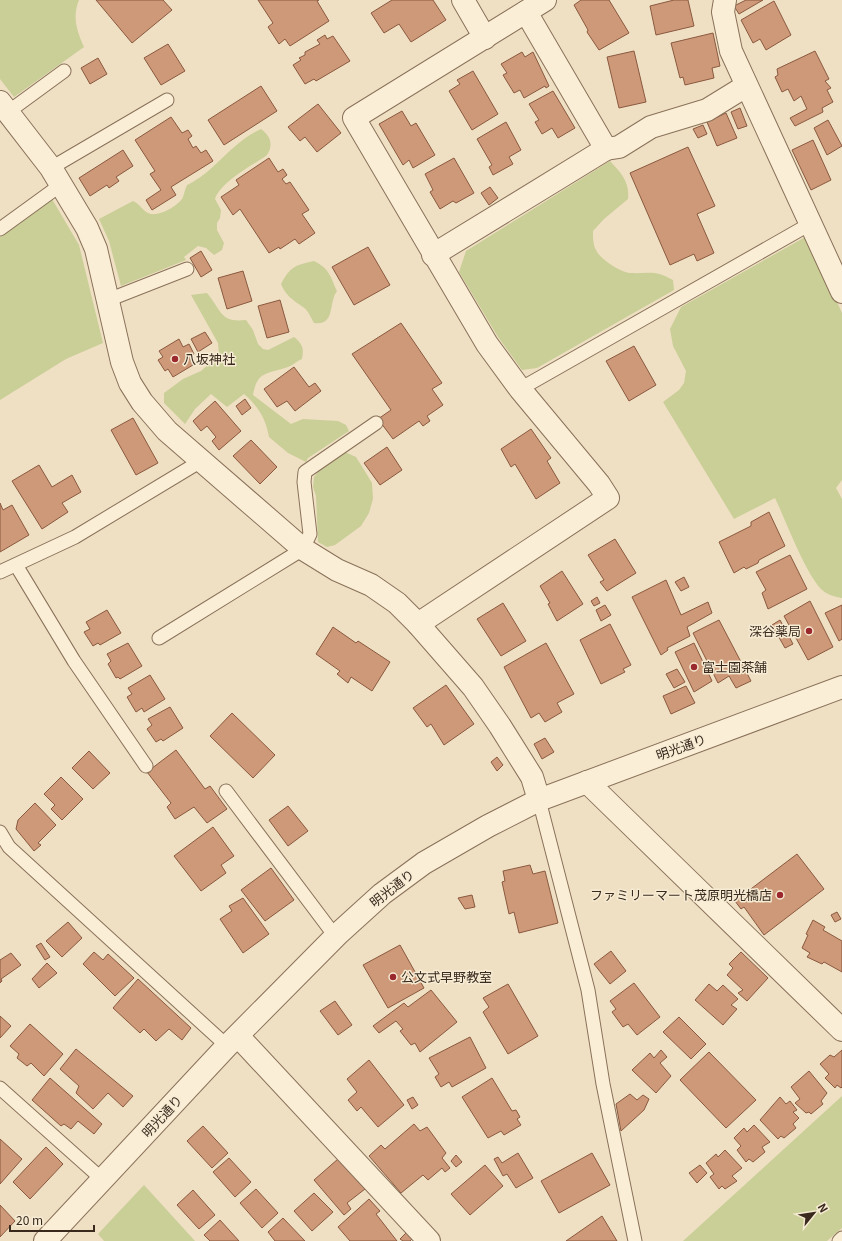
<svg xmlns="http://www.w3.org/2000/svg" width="842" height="1241" font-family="Georgia,'Noto Sans JP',serif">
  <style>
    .green { fill: #cace97 }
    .building { fill: #ce9978; stroke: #8a593f }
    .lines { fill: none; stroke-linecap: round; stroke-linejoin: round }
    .service-casing { stroke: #8a7159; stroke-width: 15 }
    .minor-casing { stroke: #8a7159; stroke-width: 24 }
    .tertiary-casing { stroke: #8a7159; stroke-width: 24 }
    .service { stroke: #faeed7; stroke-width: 13 }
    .minor { stroke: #faeed7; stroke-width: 22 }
    .tertiary { stroke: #faeed7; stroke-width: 22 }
    .poi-dot { fill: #9b282d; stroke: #f6ebd3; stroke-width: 1.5 }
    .labels { text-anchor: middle; stroke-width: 3; stroke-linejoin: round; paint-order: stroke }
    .poi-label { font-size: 13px; fill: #3a2a1e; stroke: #f6ebd3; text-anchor: start }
    .street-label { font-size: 13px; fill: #3a2a1e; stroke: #f6ebd3 }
  </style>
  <rect width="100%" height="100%" fill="#efe0c4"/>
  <g class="green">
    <path d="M0,0H79C72,17 77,31 84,47L14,97L0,79Z"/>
    <path d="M261,129C271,136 274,146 266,156C251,166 221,182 215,199L221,210L220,218L217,223V230L224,243L222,250L214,255L206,248L198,246L184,257L186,260L121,286L109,241L99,219L133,201C140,204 142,210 148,213C157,218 179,206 183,197C184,194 185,189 187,185C216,171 231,142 261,129Z"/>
    <path d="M610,161C621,173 630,182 628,199L604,219L593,231C593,237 593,245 596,250C600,259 621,273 631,273C651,274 653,269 673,280L674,290L537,368L522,370L498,337L459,272L466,251Z"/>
    <polygon points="52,199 79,245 103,343 66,359 0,400 0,237"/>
    <path d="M807,236L842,313V480L836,488L842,499V598C835,597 828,595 822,590C805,573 786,521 775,498L734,519L663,402L679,390L684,383L686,371L673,346L670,329L681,307Z"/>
    <path d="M314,261C330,269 330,276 337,291C328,303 336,326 314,323C311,318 308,310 303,307C293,300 286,296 281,284C290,267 295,265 314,261Z"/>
    <path d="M207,293C222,311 220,323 246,320L253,330L258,344L263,349L268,350L294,337C303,344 304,349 302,359C297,361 293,365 288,367C269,374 257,370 253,395L291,424L303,419L338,421L346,425L349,431L308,458L306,462L288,453L269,437C266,419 258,406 244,394L227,407L211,394L195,409L185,424L164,403V393L183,379L201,371L219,355L218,343L191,295Z"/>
    <polygon points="345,452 356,457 366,473 372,483 373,499 369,513 361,526 335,545 327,547 318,542 316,496 313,487 314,477 322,467"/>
    <polygon points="842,1096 842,1228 827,1241 683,1241"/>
    <polygon points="144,1185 195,1241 104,1241 98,1234"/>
  </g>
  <g class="building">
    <polygon points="96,0 163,0 172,10 132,43"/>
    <polygon points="258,0 319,0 317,1 329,21 290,46 285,39 279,44 268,27 273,23"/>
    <polygon points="392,0 433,0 446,20 411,42 399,24 384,33 371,13"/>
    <polygon points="581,0 609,0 629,33 599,50 587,32 588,30 574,5"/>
    <polygon points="674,0 688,0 694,26 656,35 650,6"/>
    <polygon points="746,0 763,0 739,14 734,6"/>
    <polygon points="774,1 791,35 766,50 760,39 753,43 741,20"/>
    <polygon points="713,33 720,66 712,68 714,78 685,85 683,77 680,78 671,43"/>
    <polygon points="325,35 327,39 333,36 350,61 316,81 314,79 305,84 293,65 301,60 299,58 305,55 305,52 320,44 317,40"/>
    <polygon points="168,44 185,71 161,85 144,58"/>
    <polygon points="634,51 646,102 619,108 607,57"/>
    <polygon points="815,51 829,79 825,81 831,88 827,90 833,102 822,108 823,112 795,126 790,118 807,109 801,96 794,101 788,89 782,92 775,77 778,75 777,69"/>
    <polygon points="522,52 525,57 533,52 549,86 546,88 545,86 524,98 520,90 514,93 503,75 507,73 501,64"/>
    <polygon points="98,58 107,74 90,84 81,68"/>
    <polygon points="473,71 498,114 472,130 449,91 460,84 457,80"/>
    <polygon points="261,86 277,111 224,145 208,120"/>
    <polygon points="553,91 575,128 558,138 552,128 542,134 535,122 539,120 529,104"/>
    <polygon points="318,104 341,133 317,152 305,137 300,141 288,127"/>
    <polygon points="740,108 747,126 738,129 731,112"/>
    <polygon points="402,111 411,126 416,123 435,155 413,168 409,160 403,165 379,124"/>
    <polygon points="726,113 737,138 717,146 707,122"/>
    <polygon points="171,117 182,133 188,130 192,136 188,139 193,148 196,146 201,153 206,150 213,161 171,187 176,195 152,210 146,200 161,190 150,174 155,171 135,140"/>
    <polygon points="828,120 842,146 827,155 814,128"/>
    <polygon points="506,122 521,150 509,157 513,164 493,175 489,167 492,165 477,139"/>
    <polygon points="703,125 707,134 698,138 693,129"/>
    <polygon points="813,140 831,180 811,190 792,150"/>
    <polygon points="688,147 715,206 697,214 714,253 697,261 694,254 670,265 630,173"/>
    <polygon points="123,150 133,166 116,177 119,181 109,188 107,185 90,196 79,178"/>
    <polygon points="269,158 278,172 283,169 287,175 282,179 286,184 290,182 309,210 302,214 315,233 299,244 295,239 280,249 279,247 269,253 240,209 233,215 221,197 239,185 236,180"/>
    <polygon points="454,158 474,193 456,203 453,201 440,209 430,192 433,190 425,174"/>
    <polygon points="490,187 498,198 489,205 481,193"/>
    <polygon points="368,247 390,285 354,305 332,267"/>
    <polygon points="201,251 212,270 201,277 190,258"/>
    <polygon points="243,271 252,301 227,309 218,278"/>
    <polygon points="280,300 289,332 267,338 258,306"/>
    <polygon points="401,323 442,383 432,389 443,405 427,416 430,421 423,426 419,421 393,439 378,419 391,410 352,354"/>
    <polygon points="205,332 212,343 198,352 191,339"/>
    <polygon points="179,339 183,347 189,344 194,354 189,357 193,365 173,377 168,369 165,371 158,360 163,357 159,351"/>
    <polygon points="634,346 656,385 629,401 606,361"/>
    <polygon points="294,367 309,387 315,383 321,391 295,411 287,401 277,407 264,389"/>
    <polygon points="245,399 251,408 242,415 236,406"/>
    <polygon points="215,401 241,431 219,450 212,441 216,437 207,426 201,431 193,421"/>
    <polygon points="133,418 158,463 136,475 111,430"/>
    <polygon points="531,429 551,458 547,461 560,483 536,499 515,464 511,467 501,449"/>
    <polygon points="251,440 277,467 260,484 233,456"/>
    <polygon points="387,447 402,470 380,485 364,463"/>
    <polygon points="39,465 52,487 72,475 81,492 62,503 68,512 42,529 12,481"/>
    <polygon points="0,503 3,510 12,505 29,535 0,552"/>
    <polygon points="769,512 785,546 759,560 758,563 746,569 744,567 734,573 719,542 751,526 751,522"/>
    <polygon points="615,539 636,573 607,591 600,582 604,580 588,555"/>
    <polygon points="790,555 807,589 768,609 762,593 766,590 756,572"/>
    <polygon points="562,571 583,604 557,621 548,604 550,603 540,586"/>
    <polygon points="684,577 689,587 681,591 675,582"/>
    <polygon points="666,580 681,615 708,602 712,613 687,627 690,636 667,648 668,650 661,655 632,597"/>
    <polygon points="597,597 600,603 594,606 591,601"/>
    <polygon points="810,601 833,647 808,660 784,616"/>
    <polygon points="503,603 526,641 501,656 477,619"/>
    <polygon points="605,605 611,615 601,621 596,610"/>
    <polygon points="842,605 842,639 839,641 825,613"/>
    <polygon points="107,610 121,633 100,645 98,643 93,646 84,632 90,629 86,622"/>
    <polygon points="719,620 751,681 736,688 729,676 718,683 693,633"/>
    <polygon points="780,620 793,644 785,648 772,625"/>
    <polygon points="610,624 631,665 623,669 625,672 601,684 580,640"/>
    <polygon points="333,627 356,643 358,641 390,662 372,691 351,677 348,683 337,674 340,671 316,654"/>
    <polygon points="128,643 142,666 120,679 118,677 116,678 108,664 111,661 107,654"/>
    <polygon points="546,643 574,694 557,703 562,712 545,722 539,713 531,718 504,667"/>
    <polygon points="694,643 712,681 694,692 675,652"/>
    <polygon points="677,669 685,682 674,688 666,674"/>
    <polygon points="150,675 165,699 144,712 142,708 136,712 127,697 132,694 128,688"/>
    <polygon points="446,685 474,724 444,745 431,724 427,727 413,708"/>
    <polygon points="686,686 695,703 671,714 663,696"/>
    <polygon points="170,707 183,728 163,741 161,739 156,742 147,729 152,725 148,719"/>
    <polygon points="232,713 275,755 253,778 210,736"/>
    <polygon points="545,738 554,752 542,759 534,744"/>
    <polygon points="176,750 205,789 210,786 227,809 207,823 194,807 175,819 167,807 171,803 147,772"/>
    <polygon points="89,751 110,773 93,789 72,768"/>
    <polygon points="497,757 503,765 497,771 491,762"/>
    <polygon points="61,777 83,799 62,820 51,809 55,805 44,794"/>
    <polygon points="35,803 56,825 38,843 41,845 34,851 16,829 18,820"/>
    <polygon points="288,806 308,831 288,846 269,820"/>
    <polygon points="213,827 234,856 221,865 226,873 201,891 174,856"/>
    <polygon points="797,854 824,889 764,935 744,907 741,909 735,901"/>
    <polygon points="530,865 533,874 545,871 558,923 519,933 514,912 509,914 502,882 505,881 503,871"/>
    <polygon points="271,868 294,900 265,921 241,890"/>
    <polygon points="472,895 475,907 465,909 458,898"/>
    <polygon points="243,898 269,934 243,953 220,919 232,911 229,906"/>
    <polygon points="837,912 841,919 835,922 831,915"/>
    <polygon points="813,920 825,927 823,930 842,941 842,972 824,962 822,964 807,957 810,953 802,948 808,935 806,934"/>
    <polygon points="68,922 82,938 62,957 46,941"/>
    <polygon points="41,943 50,957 45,960 36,946"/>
    <polygon points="400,945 424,988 388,1008 363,965"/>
    <polygon points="611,951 626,971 610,984 594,964"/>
    <polygon points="94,952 103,960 108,954 134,978 115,996 83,964"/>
    <polygon points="741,952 768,978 747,1001 738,993 743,990 727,975 733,968 729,964"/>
    <polygon points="11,953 21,965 1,979 2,981 0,983 0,960"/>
    <polygon points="47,963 57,973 39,988 32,979"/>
    <polygon points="138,979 191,1028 182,1040 169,1029 156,1041 144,1029 140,1033 113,1008"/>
    <polygon points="634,983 660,1017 637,1035 628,1024 623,1027 612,1012 616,1009 610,1001"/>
    <polygon points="508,984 538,1036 508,1054 483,1012 489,1007 483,998"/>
    <polygon points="709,984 717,991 723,985 738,999 731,1005 737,1009 723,1025 695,1000"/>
    <polygon points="431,990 457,1022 420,1052 415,1043 411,1045 400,1031 403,1029 396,1021 379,1033 373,1026 404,1003 408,1007"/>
    <polygon points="335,1001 352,1025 338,1035 320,1011"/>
    <polygon points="0,1016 11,1026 0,1038"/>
    <polygon points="679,1017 706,1044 691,1059 663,1032"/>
    <polygon points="30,1024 63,1054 44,1076 31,1063 27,1066 17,1058 19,1054 10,1046"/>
    <polygon points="470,1037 486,1068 452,1087 449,1082 441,1087 435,1077 439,1074 429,1058"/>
    <polygon points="76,1049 133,1096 123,1107 108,1093 93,1109 76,1093 79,1086 60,1069"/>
    <polygon points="661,1050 667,1057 660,1063 671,1076 656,1093 632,1070 650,1053 654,1058"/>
    <polygon points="842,1050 842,1087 841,1088 837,1085 835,1088 825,1078 829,1074 820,1064 830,1055 834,1057"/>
    <polygon points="709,1052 756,1100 726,1128 680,1080"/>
    <polygon points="369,1060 404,1105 378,1127 361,1107 357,1111 348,1100 357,1092 347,1079"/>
    <polygon points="809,1071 827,1093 821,1101 823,1104 811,1114 809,1112 806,1113 795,1103 800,1099 791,1087"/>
    <polygon points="50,1078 102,1124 94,1134 78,1121 71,1129 64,1124 61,1126 32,1100"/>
    <polygon points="492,1078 512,1111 516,1110 520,1117 517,1119 521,1125 504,1135 501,1131 488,1138 462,1097"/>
    <polygon points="630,1094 637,1100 643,1095 649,1099 644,1110 621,1131 616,1104"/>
    <polygon points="413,1097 418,1105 412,1109 407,1100"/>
    <polygon points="780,1097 786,1104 790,1101 797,1110 793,1112 799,1118 793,1124 796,1128 784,1138 781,1136 778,1139 760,1120"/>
    <polygon points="414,1124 420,1131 427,1127 446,1153 442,1158 450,1168 445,1172 442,1168 428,1180 423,1175 401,1193 369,1156 381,1145 385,1149"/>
    <polygon points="754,1125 770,1142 762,1147 765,1152 753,1162 749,1159 746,1162 737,1150 741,1146 734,1138 744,1128 747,1132"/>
    <polygon points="203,1126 228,1153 212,1168 187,1141"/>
    <polygon points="0,1139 22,1159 0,1184"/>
    <polygon points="46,1147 63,1164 30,1199 13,1182"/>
    <polygon points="725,1150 742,1168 732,1176 737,1181 725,1189 722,1186 719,1189 710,1177 714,1174 706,1163 716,1154 718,1157"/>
    <polygon points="518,1153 533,1178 516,1188 507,1174 503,1176 494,1159 498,1157 502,1163"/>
    <polygon points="592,1153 610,1185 559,1213 541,1181"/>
    <polygon points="456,1155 462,1162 456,1167 451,1161"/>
    <polygon points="229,1158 251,1182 235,1197 213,1172"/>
    <polygon points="338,1159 365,1189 347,1203 351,1209 344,1215 314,1180"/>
    <polygon points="485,1165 503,1186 470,1215 451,1194"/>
    <polygon points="700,1165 707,1173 697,1183 689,1173"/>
    <polygon points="256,1189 278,1213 262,1228 240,1203"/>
    <polygon points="193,1190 215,1215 199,1229 177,1205"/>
    <polygon points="314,1193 333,1212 312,1231 294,1211"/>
    <polygon points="369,1199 380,1211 376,1214 397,1241 350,1241 338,1227"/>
    <polygon points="0,1205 15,1221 0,1237"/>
    <polygon points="602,1216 617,1241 566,1241"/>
    <polygon points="283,1218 305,1241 275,1241 268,1232"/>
    <polygon points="220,1220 239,1241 210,1241 204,1235"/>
    <polygon points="407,1232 413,1238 410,1241 403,1241 400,1239"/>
  </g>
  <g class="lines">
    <defs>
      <g id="service">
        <polyline points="8,112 64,71"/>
        <polyline points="51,168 167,100"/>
        <polyline points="0,229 62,184"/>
        <polyline points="108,300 187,269"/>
        <polyline points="520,389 810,224"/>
        <polyline points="16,565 74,661 146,766"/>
        <polyline points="0,572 75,537 201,461"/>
        <polyline points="159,638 303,549 310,534 304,482 305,472 376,423"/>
        <polyline points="226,791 335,936"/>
        <polyline points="539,800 588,990 603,1084 635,1241"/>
        <polyline points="0,832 9,847 227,1046"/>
        <polyline points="0,1088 103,1180"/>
        <polyline points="839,1241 842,1238"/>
      </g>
      <g id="minor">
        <polyline points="463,0 485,38"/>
        <polyline points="725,0 723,12 731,51 842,292"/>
        <polyline points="606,149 619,147 651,127 707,110 746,86"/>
        <polyline points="433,255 606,149 526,12"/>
        <polyline points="418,624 608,498 599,484 520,389 487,344 354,118 545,0"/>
        <polyline points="587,782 842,1030"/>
        <polyline points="238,1036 429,1241"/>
      </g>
      <g id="tertiary">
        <polyline points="0,102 51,168 87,228 96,249 122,362 130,383 142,402 167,431 303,549 337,570 371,585 397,603 418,624 473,687 500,726 532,777 539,800"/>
        <polyline points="45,1241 227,1046 339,933 382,894 424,863 488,826 539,800 842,687"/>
      </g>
    </defs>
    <use href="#service" class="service-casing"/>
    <use href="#minor" class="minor-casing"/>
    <use href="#tertiary" class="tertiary-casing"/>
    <use href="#service" class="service"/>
    <use href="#minor" class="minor"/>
    <use href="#tertiary" class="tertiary"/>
  </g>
  <g class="poi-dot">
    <circle cx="175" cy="359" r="4"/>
    <circle cx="809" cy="631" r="4"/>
    <circle cx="694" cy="667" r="4"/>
    <circle cx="780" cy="895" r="4"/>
    <circle cx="393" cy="977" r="4"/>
  </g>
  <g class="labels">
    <g class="poi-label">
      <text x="183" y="364">八坂神社</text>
      <text x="801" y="636" text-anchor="end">深谷薬局</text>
      <text x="702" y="672">富士園茶舗</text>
      <text x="772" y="900" text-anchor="end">ファミリーマート茂原明光橋店</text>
      <text x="401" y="982">公文式早野教室</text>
    </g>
    <g class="street-label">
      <text transform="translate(681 747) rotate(-20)" y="5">明光通り</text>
      <text transform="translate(392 888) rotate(-38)" y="5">明光通り</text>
      <text transform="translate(162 1116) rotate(-47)" y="5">明光通り</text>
    </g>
  </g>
  <g transform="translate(814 1213) rotate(60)" stroke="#f6ebd3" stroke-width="3" paint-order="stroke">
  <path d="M0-3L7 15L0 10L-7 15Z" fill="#3a2a1e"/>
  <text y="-6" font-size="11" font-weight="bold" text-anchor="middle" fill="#3a2a1e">N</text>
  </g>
  <path d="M10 1225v6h84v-6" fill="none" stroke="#3a2a1e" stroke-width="2"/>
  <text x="16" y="1225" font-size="12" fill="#3a2a1e" stroke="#f6ebd3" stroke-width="3" paint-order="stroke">20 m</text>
</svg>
